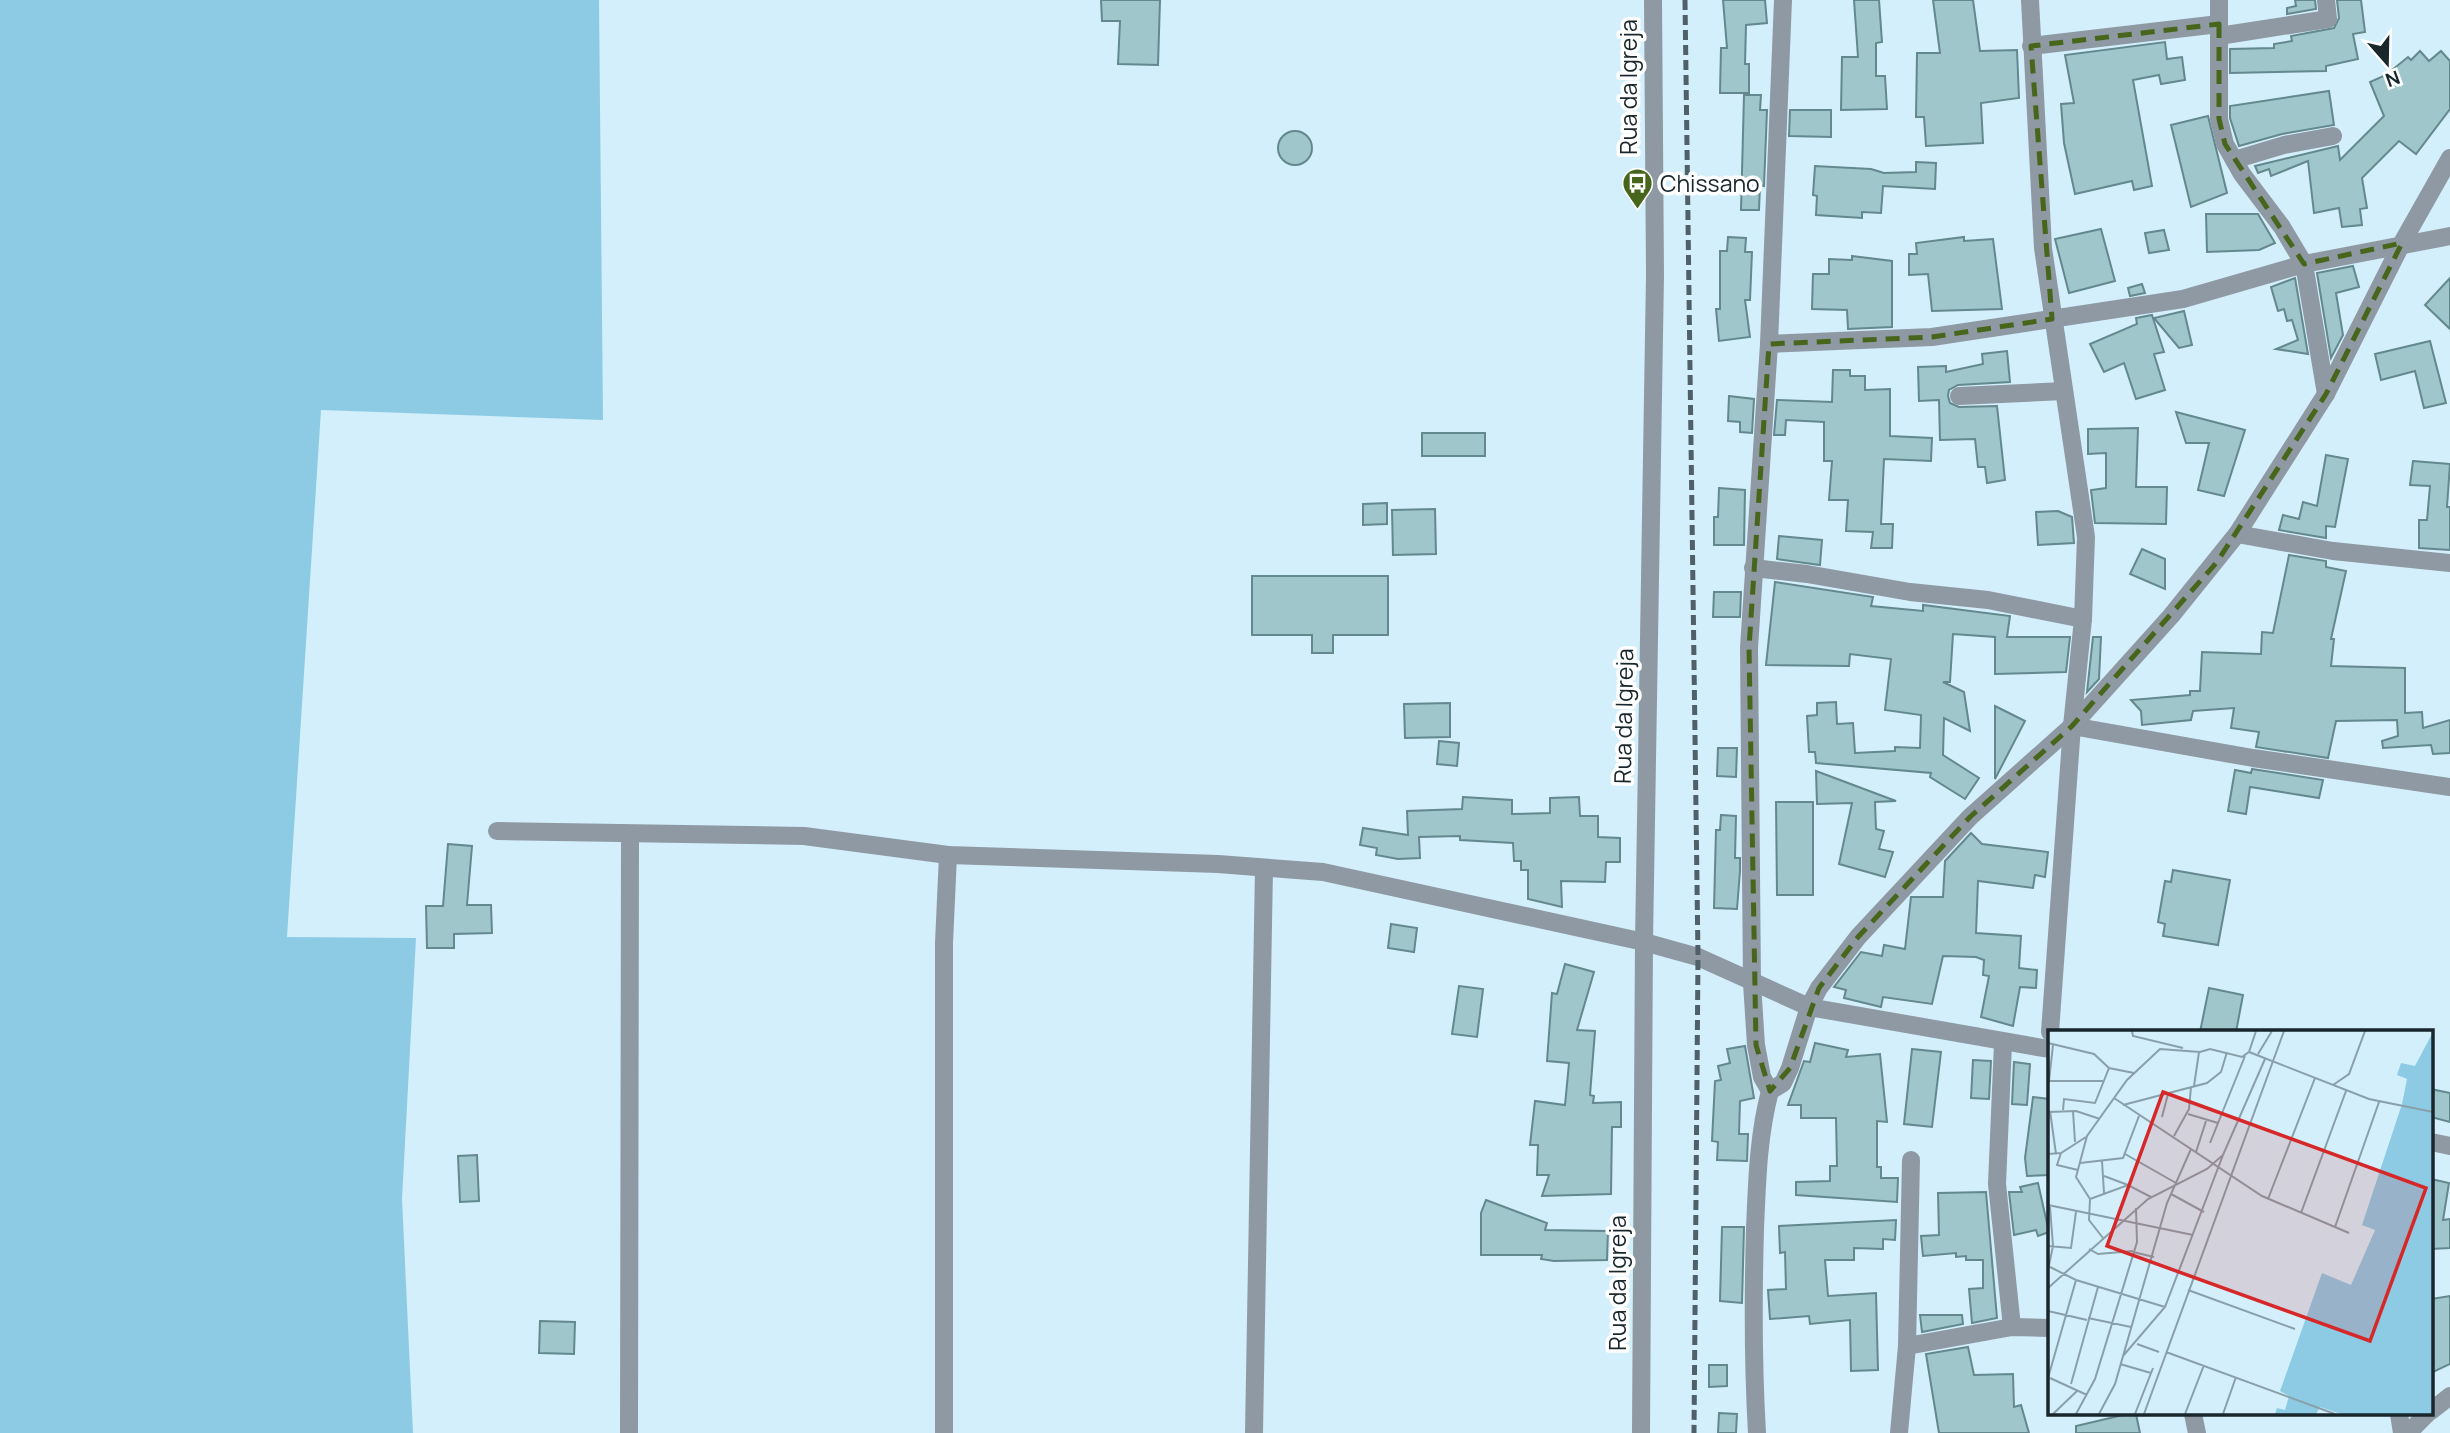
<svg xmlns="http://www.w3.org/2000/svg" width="2450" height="1433" font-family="Manrope,sans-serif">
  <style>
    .green { fill: #8dcbe5 }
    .building { fill: #9ec6cb; stroke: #63888d; stroke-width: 2 }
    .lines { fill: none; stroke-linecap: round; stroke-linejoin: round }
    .minor { stroke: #8e99a3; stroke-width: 18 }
    .rail { stroke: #4f6068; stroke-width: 5; stroke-dasharray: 10 5; stroke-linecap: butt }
    .marked { fill: none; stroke: #47661b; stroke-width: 5; stroke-dasharray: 14 9; stroke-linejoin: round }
    .labels { text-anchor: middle; stroke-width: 7; stroke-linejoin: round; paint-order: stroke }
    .street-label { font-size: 23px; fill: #19262c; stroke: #fff }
    .poi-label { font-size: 23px; fill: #19262c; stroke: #fff; text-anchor: start }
    .inset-road { fill: none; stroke: #899fa9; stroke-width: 2 }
    .view { fill: #d62828; fill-opacity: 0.15; stroke: #d62828; stroke-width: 3.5 }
    .inset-edge { fill: none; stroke: #19262c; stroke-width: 3.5 }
  </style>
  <rect width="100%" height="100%" fill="#d3effc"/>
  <polygon class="green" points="0,0 599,0 603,420 321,410 287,937 416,938 402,1199 413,1433 0,1433"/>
  <g class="building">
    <polygon points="1101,0 1160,0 1158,65 1118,64 1120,21 1102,21"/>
    <polygon points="1723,0 1765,0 1767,23 1746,25 1745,64 1749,64 1749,93 1720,93 1721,48 1727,48"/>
    <polygon points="1854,0 1879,0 1882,42 1876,43 1876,76 1885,76 1887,109 1841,110 1842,57 1858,57"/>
    <polygon points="1933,0 1973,0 1980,51 2017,50 2019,98 1981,103 1983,143 1926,146 1924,117 1916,117 1917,53 1940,53"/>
    <polygon points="2295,0 2315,0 2316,9 2287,14 2287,8 2296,6"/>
    <polygon points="2337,0 2361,0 2365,32 2353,34 2358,59 2326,66 2326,71 2230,73 2230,49 2274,48 2274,44 2292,41 2291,36 2334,28 2339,18"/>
    <polygon points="2165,42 2167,59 2182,57 2185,80 2161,84 2159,75 2133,80 2152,186 2134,190 2132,181 2075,194 2064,143 2061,104 2074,103 2065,55"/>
    <polygon points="2420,51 2429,61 2441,51 2450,61 2450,109 2416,154 2399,141 2362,178 2367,208 2360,209 2362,225 2342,227 2339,208 2314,213 2308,161 2271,176 2269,169 2258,173 2255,166 2338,146 2340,160 2384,116 2370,82 2386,75 2408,57 2411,60"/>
    <polygon points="2329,91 2334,125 2282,134 2239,146 2230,118 2230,106"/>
    <polygon points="1744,95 1761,95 1760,110 1767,110 1764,186 1760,185 1759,210 1741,210"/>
    <polygon points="1790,110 1831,110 1831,137 1789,136"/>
    <polygon points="2208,116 2227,193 2191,207 2171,125"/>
    <circle cx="1295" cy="148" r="17"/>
    <polygon points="1916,162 1936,163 1935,189 1883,186 1881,213 1862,212 1862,218 1816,215 1817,196 1813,195 1815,166 1871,169 1884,173 1916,172"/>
    <polygon points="2206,214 2258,214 2275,243 2259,250 2207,252"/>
    <polygon points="2101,229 2115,281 2069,293 2055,239"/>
    <polygon points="2164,230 2169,250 2149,253 2145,233"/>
    <polygon points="1728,237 1746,238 1745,252 1752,252 1750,300 1745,300 1750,337 1719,341 1716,309 1720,309 1720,251 1727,251"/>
    <polygon points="1964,237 1964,241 1993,239 2002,309 1932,311 1928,274 1909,275 1909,254 1917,254 1916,243"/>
    <polygon points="1852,256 1892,261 1892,327 1848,329 1847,310 1812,309 1813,274 1829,274 1829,259 1852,260"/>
    <polygon points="2353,266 2359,287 2336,293 2343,335 2331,358 2317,273"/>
    <polygon points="2295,278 2308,354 2276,349 2298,340 2292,320 2287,321 2284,309 2278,311 2271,287"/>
    <polygon points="2450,278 2450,329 2425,305"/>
    <polygon points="2142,284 2145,293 2130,296 2128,288"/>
    <polygon points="2184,311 2192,345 2179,348 2154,318"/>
    <polygon points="2152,315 2164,352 2154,354 2165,390 2136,399 2124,363 2104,372 2090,344 2137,324 2136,318"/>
    <polygon points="2430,341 2446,403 2424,408 2415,371 2381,380 2375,354"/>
    <polygon points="2007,351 2010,382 1958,385 1949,390 1948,396 1950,403 1959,407 1997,406 2005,480 1987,483 1985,467 1978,467 1975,439 1940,440 1939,400 1919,401 1918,367 1946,366 1946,372 1983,364 1982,354"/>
    <polygon points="1833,370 1850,370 1850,376 1865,376 1865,390 1890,389 1890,436 1932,438 1931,461 1884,459 1881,524 1893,524 1892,548 1871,548 1873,532 1846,531 1848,500 1829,500 1832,461 1824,461 1824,422 1786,420 1785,435 1774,435 1777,400 1832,402"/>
    <polygon points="1729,396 1754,399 1752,433 1740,432 1740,422 1728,421"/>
    <polygon points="2176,412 2245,430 2224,496 2198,490 2209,443 2186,443"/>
    <polygon points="2138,428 2136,487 2167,487 2166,524 2095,523 2091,490 2106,488 2106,453 2088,454 2088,429"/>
    <rect x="1422" y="433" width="63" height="23"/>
    <polygon points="2326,455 2348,459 2335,527 2326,526 2326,538 2279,530 2283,515 2299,519 2303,502 2317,506"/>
    <polygon points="2413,461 2450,464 2447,507 2450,507 2450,550 2419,548 2419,520 2427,520 2430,486 2410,485"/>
    <polygon points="1719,488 1745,490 1744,545 1714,545 1714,517 1718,517"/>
    <polygon points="1387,503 1387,524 1363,525 1363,504"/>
    <polygon points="1435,509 1436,554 1393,555 1392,510"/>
    <polygon points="2058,511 2072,517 2074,543 2038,545 2036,512"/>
    <polygon points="1779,536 1822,540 1820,565 1777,559"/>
    <polygon points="2142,549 2165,559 2165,589 2130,574"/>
    <polygon points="2289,555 2326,561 2326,567 2346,571 2331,639 2334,639 2331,666 2405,668 2405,713 2422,712 2423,728 2450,720 2450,753 2433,754 2431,745 2383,748 2382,741 2398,736 2397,720 2336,721 2328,758 2256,747 2259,732 2231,728 2234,708 2193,711 2191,720 2142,725 2141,711 2131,700 2190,695 2190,691 2200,691 2202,652 2261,654 2262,632 2273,633"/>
    <polygon points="1252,576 1388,576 1388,635 1333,635 1333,653 1312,653 1312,635 1252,635"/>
    <polygon points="1775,582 1873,597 1871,606 1923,611 1923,605 2010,616 2007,637 2070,637 2066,672 1995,674 1995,637 1953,634 1950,682 1943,682 1964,692 1970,731 1944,718 1943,755 1979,778 1965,799 1930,777 1931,773 1816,763 1815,752 1809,752 1807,716 1817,715 1817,703 1836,702 1837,724 1853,723 1855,753 1895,751 1895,747 1920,748 1921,715 1885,710 1891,659 1850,654 1849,666 1766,665"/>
    <polygon points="1714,592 1741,592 1740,617 1713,617"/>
    <polygon points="2093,637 2101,637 2099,679 2087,692"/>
    <polygon points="1450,703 1450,737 1405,738 1404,704"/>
    <polygon points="1995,706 2025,721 1995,779"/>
    <polygon points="1439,741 1459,743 1457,766 1437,764"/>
    <polygon points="1718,748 1737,748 1736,777 1717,776"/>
    <polygon points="2252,769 2323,780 2319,798 2250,787 2246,814 2228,811 2235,770 2251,773"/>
    <polygon points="1816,771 1896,801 1875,802 1876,829 1884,831 1879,849 1893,852 1885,877 1839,864 1852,803 1817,804"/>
    <polygon points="1463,797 1512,800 1512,814 1550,813 1550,798 1579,797 1580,816 1598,816 1598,837 1620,838 1620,862 1606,862 1605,882 1561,881 1562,907 1528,899 1528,870 1521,870 1521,861 1514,861 1513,843 1460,840 1460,836 1419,837 1420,858 1398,859 1376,855 1377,848 1360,845 1363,828 1408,835 1407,811 1462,809"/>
    <polygon points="1776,802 1813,802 1813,895 1777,895"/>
    <polygon points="1721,815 1736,816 1735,858 1740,858 1740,871 1737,909 1714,908 1716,830 1720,830"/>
    <polygon points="1971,833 1982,844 2048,852 2045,877 2035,875 2033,888 1978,881 1976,933 2021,936 2019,968 2037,970 2036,988 2020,987 2013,1026 1981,1017 1989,976 1983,975 1984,960 1976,957 1943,956 1932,1004 1883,997 1881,1007 1844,998 1846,990 1834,987 1861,952 1882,956 1884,945 1905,949 1911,897 1943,897 1945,861"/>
    <polygon points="448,844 472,846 467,905 491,905 492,933 454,934 454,948 427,948 426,906 443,906"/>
    <polygon points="2173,870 2230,880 2218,945 2163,936 2165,924 2158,922 2165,881 2171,882"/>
    <polygon points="1391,924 1417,928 1414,952 1388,948"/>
    <polygon points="1565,964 1594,972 1577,1030 1595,1031 1590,1095 1594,1096 1593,1103 1621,1102 1621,1127 1612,1127 1611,1194 1542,1196 1549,1175 1537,1175 1538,1145 1530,1145 1535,1101 1565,1105 1569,1063 1547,1061 1552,993 1557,994"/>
    <polygon points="1459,986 1483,989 1477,1037 1452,1034"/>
    <polygon points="2209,988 2243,995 2236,1032 2200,1032"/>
    <polygon points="1815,1043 1848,1050 1846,1057 1880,1054 1887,1122 1877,1121 1877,1167 1881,1167 1881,1178 1898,1178 1897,1202 1796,1195 1796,1182 1830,1181 1830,1166 1837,1166 1836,1118 1801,1118 1801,1105 1788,1105 1804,1061 1810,1062"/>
    <polygon points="1745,1046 1754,1098 1740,1101 1739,1134 1748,1134 1747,1161 1717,1160 1718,1142 1712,1141 1715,1081 1721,1080 1718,1066 1730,1063 1727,1049"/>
    <polygon points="1912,1049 1941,1052 1932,1127 1904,1124"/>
    <polygon points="1973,1060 1991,1061 1989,1099 1971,1098"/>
    <polygon points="2014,1062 2030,1064 2027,1105 2012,1104"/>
    <polygon points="2431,1089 2450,1093 2450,1122 2431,1117"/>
    <polygon points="2033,1097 2049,1099 2049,1175 2027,1176 2025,1158"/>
    <polygon points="477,1155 479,1201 460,1202 458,1156"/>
    <polygon points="2431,1179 2449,1183 2443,1220 2450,1219 2450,1248 2431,1249"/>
    <polygon points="2038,1183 2049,1232 2038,1236 2036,1230 2014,1235 2009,1192 2022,1192 2020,1187"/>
    <polygon points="1986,1192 1997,1318 1972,1323 1969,1289 1983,1288 1983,1260 1966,1260 1966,1256 1956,1257 1956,1253 1923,1256 1921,1236 1939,1235 1938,1193"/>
    <polygon points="1486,1200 1547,1223 1545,1230 1608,1231 1607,1260 1554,1261 1541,1259 1542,1255 1481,1255 1481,1213"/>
    <polygon points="1896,1220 1895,1240 1883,1239 1883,1249 1854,1248 1854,1260 1825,1260 1828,1296 1876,1293 1878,1370 1851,1371 1850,1320 1810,1324 1809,1316 1770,1319 1768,1290 1786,1289 1785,1252 1780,1253 1779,1226"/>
    <polygon points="1722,1227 1744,1227 1742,1303 1720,1301"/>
    <polygon points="2450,1296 2450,1364 2431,1373 2431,1299"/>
    <polygon points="1920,1315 1962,1315 1963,1324 1922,1332"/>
    <polygon points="540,1321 575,1322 574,1354 539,1353"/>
    <polygon points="1968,1347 1974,1375 2013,1374 2014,1407 2021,1405 2029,1433 1939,1433 1926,1354"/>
    <polygon points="1709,1365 1727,1365 1727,1386 1709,1387"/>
    <polygon points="1719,1413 1737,1414 1736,1433 1718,1433"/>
    <polygon points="2127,1414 2136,1414 2140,1433 2076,1433 2076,1426"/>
  </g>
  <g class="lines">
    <g class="minor">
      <polyline points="2030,0 2043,248 2086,537 2083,619 2072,726 2050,1032"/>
      <polyline points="2219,0 2219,119 2225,144 2242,174 2282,227 2304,264 2326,394"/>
      <polyline points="2219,36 2328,19 2326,0"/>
      <polyline points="2031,46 2219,24"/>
      <polyline points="2234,160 2284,145 2333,136"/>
      <polyline points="1769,344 1932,337 2183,299 2304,264 2450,236"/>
      <polyline points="1959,396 2064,391"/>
      <polyline points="2237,534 2333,551 2450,563"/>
      <polyline points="1753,568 1807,574 1910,592 1988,600 2083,619"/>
      <polyline points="2072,726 2253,758 2450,787"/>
      <polyline points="497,831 804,836 948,855 1218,864 1323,872 1644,942 1698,957 1809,1007 2049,1049"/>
      <polyline points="2003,1043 1997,1184 2012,1327"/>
      <polyline points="1770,1091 1762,1077 1756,1045 1752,983 1749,648 1769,344 1783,0"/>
      <polyline points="2431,1142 2450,1146"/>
      <polyline points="1907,1346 2012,1327 2049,1328"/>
      <polyline points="2431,1411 2450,1396"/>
      <polyline points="2193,1414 2197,1433"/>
      <polyline points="2399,1414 2402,1433"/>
      <polyline points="629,1433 630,835"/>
      <polyline points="944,1433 944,943 948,855"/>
      <polyline points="1254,1433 1264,868"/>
      <polyline points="1641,1433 1644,942 1655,275 1653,0"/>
      <path d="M1757,1433C1753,1365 1753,1298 1755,1229C1757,1183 1758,1136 1770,1091L1783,1083L1790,1068L1809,1007L1819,988L1858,937L1970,817L2072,726L2171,616L2237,534L2326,394L2402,243L2450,158"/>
      <polyline points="1899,1433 1907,1346 1911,1160"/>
      <polyline points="2408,1433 2427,1414"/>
    </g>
    <polyline class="rail" points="1685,0 1698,957 1694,1433"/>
  </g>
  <path class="marked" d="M2219,24V119L2225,144L2304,264L2402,243L2326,394L2217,562L2072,726L1970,817L1858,937L1819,988L1790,1068L1770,1091L1756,1045L1749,648L1769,344L1932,337L2052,319L2031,46Z"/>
  <defs>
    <symbol id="bus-pin" viewBox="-11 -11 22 30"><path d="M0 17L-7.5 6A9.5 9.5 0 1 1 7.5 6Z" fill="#47661b" stroke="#fff"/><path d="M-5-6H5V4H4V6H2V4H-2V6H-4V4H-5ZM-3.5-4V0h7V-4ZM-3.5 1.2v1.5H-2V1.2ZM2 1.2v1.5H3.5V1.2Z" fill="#fff"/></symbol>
  </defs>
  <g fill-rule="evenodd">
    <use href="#bus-pin" x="1620" y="166" width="35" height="47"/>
  </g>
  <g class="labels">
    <g class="street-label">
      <text transform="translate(1629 87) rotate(-90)" y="8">Rua da Igreja</text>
      <text transform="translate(1624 716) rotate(-89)" y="8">Rua da Igreja</text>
      <text transform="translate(1618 1283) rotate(-90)" y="8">Rua da Igreja</text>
    </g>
    <g class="poi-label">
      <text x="1660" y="192">Chissano</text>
    </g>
  </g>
  <g transform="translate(2048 1030)">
    <rect width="385" height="385" fill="#d3effc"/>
    <path d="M385,2V384H293L272,377L268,384H227L229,378L237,380L241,366L232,361L274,243L303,255L327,200L314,195L354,74L359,49L349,45L353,33L367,36Z" fill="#8dcbe5"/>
    <path class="inset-road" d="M84,1L85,6L135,18M0,13L46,24L61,38L86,43M201,22L208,1M210,24L224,1M0,51H55M1,51L5,15M285,55L301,44L317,1M146,56L151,22M66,68L214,166L301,203M75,75L159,53L173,42L179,22M15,80L16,69L47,73L61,38M2,81L8,124M25,81L27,112M0,82L28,81L52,89M140,84L170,93M114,87L120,64M126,106L141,79L143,57M162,113L197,26M148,122L158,91M13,123L9,135L30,140M0,124L13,123L38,107M77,124L128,153M54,131L56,163M32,133L75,128L91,86M56,146L80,155M123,164L156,182M42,169L80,155L103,167M220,169L267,48M0,175L145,205M253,183L298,61M287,197L331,72M55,208L41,190L42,169L28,147L39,106L79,50L112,19L152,22L162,19L194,27L201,22L321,69L385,82M0,216L23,218L28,182M41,219L50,224L85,221M85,222L106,227M2,237L28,250L117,277M0,240L5,216L2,177M0,258L100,169L159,139L175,125L217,29M140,260L247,299M0,281L39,290M40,288L83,297M89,314L111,322M118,322L287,384M75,326L117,277L175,125M72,334L103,343M0,348L28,250M2,348L39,365M23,354L50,257M5,384L30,360M28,384L47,349L89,212L88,178M51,384L67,354L119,173L143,119M87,384L105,338M96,384L236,1M137,384L156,335M175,384L188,347"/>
    <path class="view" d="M115,62L378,158L322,311L59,216Z"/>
    <rect width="385" height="385" class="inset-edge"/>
  </g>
  <g transform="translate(2387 63) rotate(160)" stroke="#ffffff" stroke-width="5" paint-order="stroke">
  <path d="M0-5L12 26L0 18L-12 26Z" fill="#19262c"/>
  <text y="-10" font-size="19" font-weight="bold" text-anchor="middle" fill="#19262c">N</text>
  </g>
</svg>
